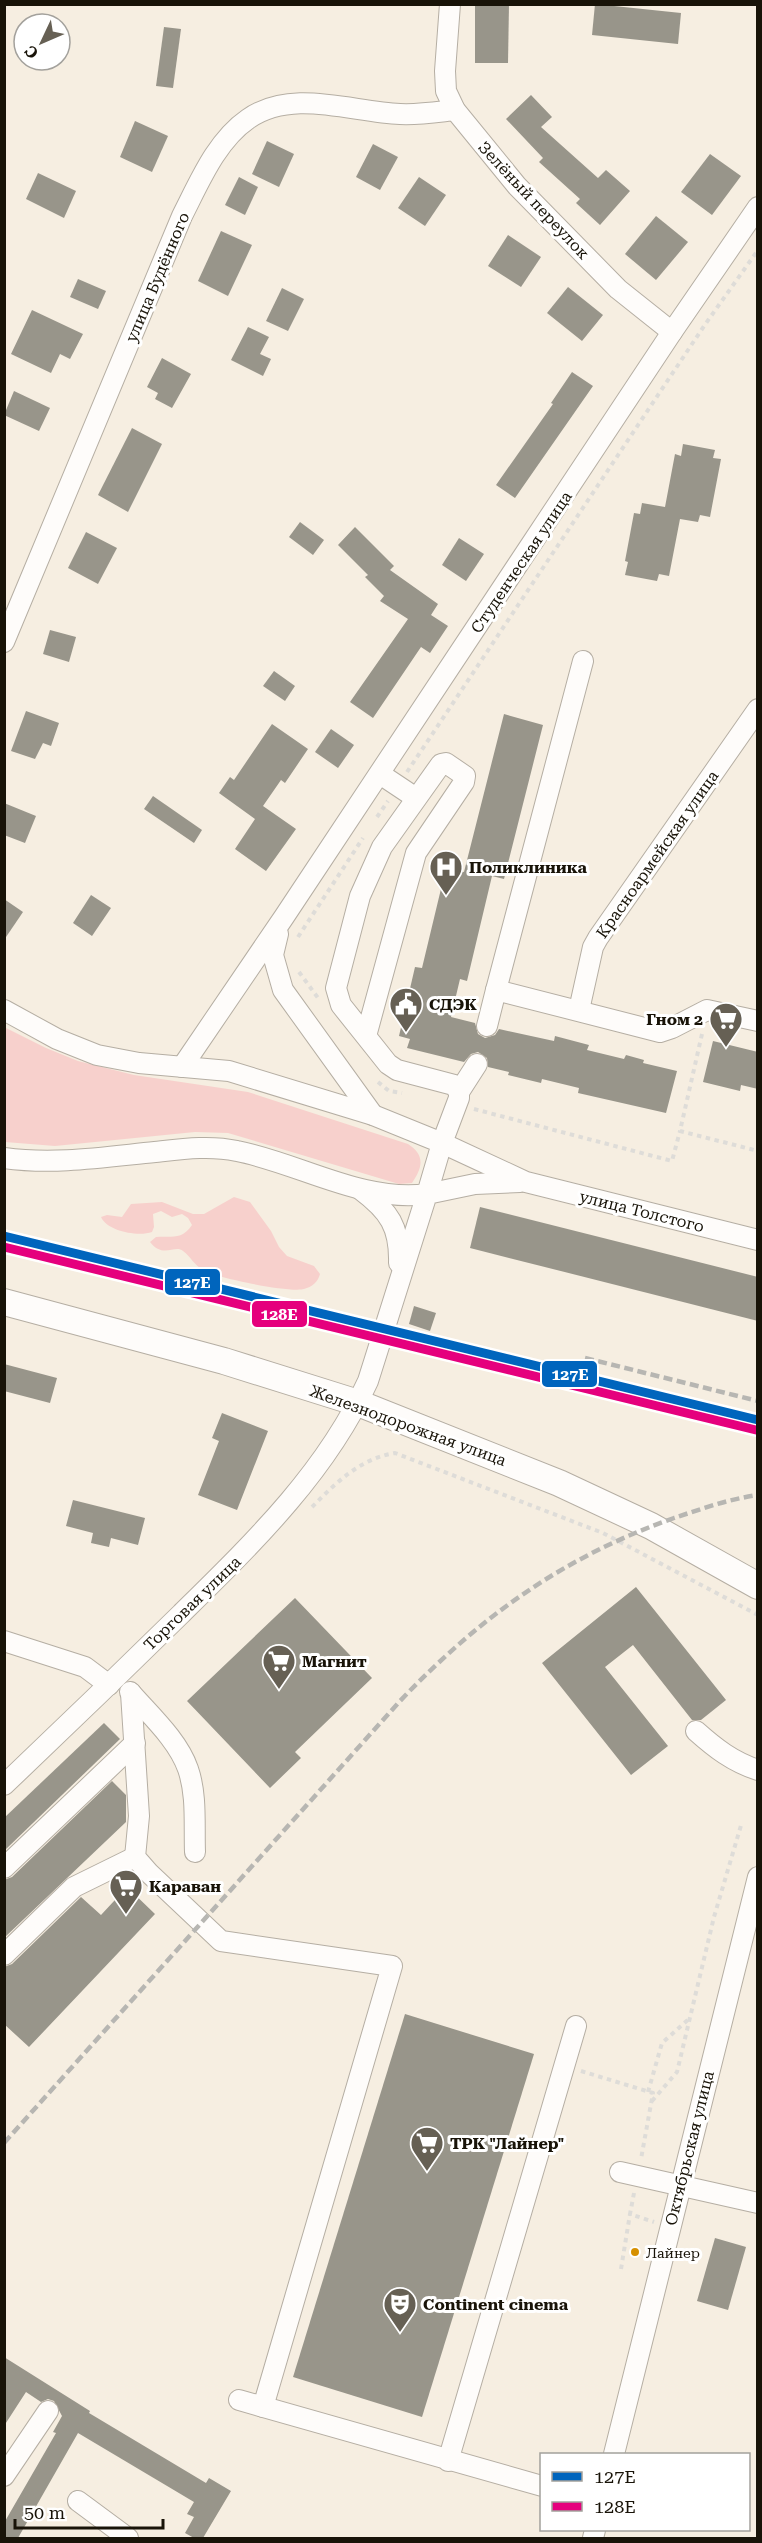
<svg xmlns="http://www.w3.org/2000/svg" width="762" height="2543" font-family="'Roboto Serif',serif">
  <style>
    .green { fill: #f7d0cc }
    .building { fill: #98958a }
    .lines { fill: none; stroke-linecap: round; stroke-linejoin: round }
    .minor-casing { stroke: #b5aea3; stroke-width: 22 }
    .major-casing { stroke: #b5aea3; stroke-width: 28 }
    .path { stroke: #dedcd8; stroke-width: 4; stroke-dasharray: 4.5 4.5; stroke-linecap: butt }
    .minor { stroke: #fefcfa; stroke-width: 20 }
    .major { stroke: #fefcfa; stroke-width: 26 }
    .rail { stroke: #b7b6b2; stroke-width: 4.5; stroke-dasharray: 9 4.5; stroke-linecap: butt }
    .rail-1-casing { stroke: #fff; stroke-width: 14 }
    .rail-2-casing { stroke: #fff; stroke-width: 14 }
    .rail-1 { stroke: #0065bd; stroke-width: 9 }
    .rail-2 { stroke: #e5007d; stroke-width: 9 }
    .bus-dot { fill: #d69001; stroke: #fff; stroke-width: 2 }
    .labels { text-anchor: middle; stroke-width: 6; stroke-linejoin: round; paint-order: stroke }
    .bus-label { font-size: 14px; fill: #181308; stroke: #fff; text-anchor: start }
    .street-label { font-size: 16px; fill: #181308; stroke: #fff }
    .poi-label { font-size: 16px; font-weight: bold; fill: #181308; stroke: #fff; text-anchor: start }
    .line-badge { stroke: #fff; stroke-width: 2 }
    .badge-label { font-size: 16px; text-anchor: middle; font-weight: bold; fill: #fff }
  </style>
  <rect width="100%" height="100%" fill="#f6eee1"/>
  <g class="green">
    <path d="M4,1027L46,1048L78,1061L134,1075L248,1092L408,1144C425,1155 423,1167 412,1183L399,1184L228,1133L195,1132L55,1146L5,1142Z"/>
    <path d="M234,1197L250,1202L271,1231L279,1247L287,1256L314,1266L320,1274C318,1282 312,1287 304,1289C290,1293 216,1278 203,1270C194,1265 191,1257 183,1251C175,1244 163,1259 150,1242L156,1237C172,1236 182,1240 192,1225L188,1218L182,1214L172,1217L161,1211L153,1214L154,1227L152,1232C138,1237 107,1231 101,1217L107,1215L122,1217L131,1204L162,1202L193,1214H204Z"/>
  </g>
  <g class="building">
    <polygon points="475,4 509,4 508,63 475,63"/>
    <polygon points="595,4 681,13 678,44 592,35"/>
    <polygon points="164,27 181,29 173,88 156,86"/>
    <polygon points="531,95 552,117 541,127 598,178 606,170 630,191 600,225 576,203 580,199 539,162 543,158 506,119"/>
    <polygon points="135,121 168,136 152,172 120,157"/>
    <polygon points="267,141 294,154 279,187 252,174"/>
    <polygon points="373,144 398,157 380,190 356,177"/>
    <polygon points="710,154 741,176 712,215 681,192"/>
    <polygon points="38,173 76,191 64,218 26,199"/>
    <polygon points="239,177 258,187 245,215 225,205"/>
    <polygon points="419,177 446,195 425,226 398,208"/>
    <polygon points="656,216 688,242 656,280 625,254"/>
    <polygon points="221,231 252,245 228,296 198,281"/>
    <polygon points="508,235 541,257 521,287 488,266"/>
    <polygon points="78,279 106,291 98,309 70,297"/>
    <polygon points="568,287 603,315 582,341 547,313"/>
    <polygon points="282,288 304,299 288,331 266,321"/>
    <polygon points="32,310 83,334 70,359 60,354 51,373 11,354"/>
    <polygon points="248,327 269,337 260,354 271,359 263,376 231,360"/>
    <polygon points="162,358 191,374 172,408 155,399 158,393 147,387"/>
    <polygon points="572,372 593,386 515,498 496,485 553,404 551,403"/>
    <polygon points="14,391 50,408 39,431 4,415"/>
    <polygon points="132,428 162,444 128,512 98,495"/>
    <polygon points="683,444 715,450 713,458 721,459 710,517 700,515 698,522 680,519 669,576 659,574 657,581 625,575 628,562 625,561 634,513 640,514 642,503 665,507 675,454 681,456"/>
    <polygon points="300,522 324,540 313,555 289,537"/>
    <polygon points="355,527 394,566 390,570 438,604 431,615 448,626 430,653 421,647 373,718 350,702 408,619 380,601 384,596 365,577 368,575 338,545"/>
    <polygon points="86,532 117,548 98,584 68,568"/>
    <polygon points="459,538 484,554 466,581 442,565"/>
    <polygon points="50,630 76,637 69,662 43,654"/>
    <polygon points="274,671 295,686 285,701 263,686"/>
    <polygon points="26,711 59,723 51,746 43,743 35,759 11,751"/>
    <polygon points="504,714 543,725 504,879 492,876 467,981 460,979 451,1017 475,1023 478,1034 485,1038 495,1035 499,1029 554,1041 555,1036 589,1045 587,1050 624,1059 626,1055 644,1060 643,1063 677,1071 666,1113 578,1093 579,1088 542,1079 541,1083 508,1075 509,1072 488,1067 487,1058 478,1052 471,1054 464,1062 407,1048 410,1039 399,1036 415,967 422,968 446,868 464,872"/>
    <polygon points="272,724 308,749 285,783 281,780 263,806 296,829 266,871 235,849 255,819 219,793 230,777 234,780"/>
    <polygon points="331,729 354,745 338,768 315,752"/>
    <polygon points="153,796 202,830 194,843 144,809"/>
    <polygon points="4,803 36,816 25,843 4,835"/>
    <polygon points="91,895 111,908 92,936 73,923"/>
    <polygon points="4,899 23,912 4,940"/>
    <polygon points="713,1041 758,1052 758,1089 741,1085 740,1091 703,1082"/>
    <polygon points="480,1207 758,1277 758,1321 470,1248"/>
    <polygon points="414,1306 436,1313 430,1331 409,1324"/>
    <polygon points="4,1364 57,1378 50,1403 4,1391"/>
    <polygon points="222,1413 268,1431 237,1510 198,1495 219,1441 212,1438"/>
    <polygon points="73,1500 145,1518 138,1545 111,1538 109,1547 91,1543 93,1533 66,1526"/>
    <polygon points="636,1587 726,1700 701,1720 692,1720 633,1645 605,1667 668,1746 631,1775 542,1663"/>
    <polygon points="295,1598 372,1678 295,1752 301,1758 270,1788 187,1701"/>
    <polygon points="104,1723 120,1739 4,1851 4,1818"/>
    <polygon points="112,1781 126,1795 126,1822 4,1938 4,1880 12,1877"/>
    <polygon points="127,1887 155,1914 29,2047 4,2024 4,1967 12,1964 81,1897 101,1915"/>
    <polygon points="405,2014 534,2054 422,2417 293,2377"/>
    <polygon points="715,2238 746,2247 728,2310 697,2301"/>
    <polygon points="4,2357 90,2411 89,2413 206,2483 209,2478 231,2491 203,2538 194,2538 185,2533 194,2517 187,2514 194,2502 78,2433 18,2538 4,2538 4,2523 56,2433 53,2432 62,2416 54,2401 48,2399 41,2402 26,2392 4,2426"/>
  </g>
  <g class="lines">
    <defs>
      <g id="minor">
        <polyline points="450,4 445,71 446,91 455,110 517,186 618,289 672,332"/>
        <path d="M4,642L182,216C199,183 216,141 248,119C292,88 351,112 400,114C419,115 437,112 455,110"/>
        <polyline points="583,661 496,990 660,1032 672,1028 707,1010 758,1021"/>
        <polyline points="380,774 416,798"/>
        <polyline points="278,934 273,955 283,990 373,1115"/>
        <path d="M4,1010L57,1039L97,1055L139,1063L229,1071L373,1115L442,1143L427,1194C363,1203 299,1163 237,1151C210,1145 182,1149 155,1152C105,1157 55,1165 4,1158"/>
        <polyline points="579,1010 593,947 598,938 758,709"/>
        <polyline points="487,1026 496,990"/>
        <polyline points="366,1036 416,853 464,782 465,776 446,763 441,764 382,847 360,896 336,988 341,1005 388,1064 397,1070 454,1085 459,1092 459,1098 442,1143 526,1182 758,1240"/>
        <polyline points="182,1067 284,917 672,332 758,207"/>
        <polyline points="459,1092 477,1064"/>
        <path d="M361,1190C389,1211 400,1227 399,1263"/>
        <polyline points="4,1641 85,1667 109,1685"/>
        <path d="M130,1692C150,1715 178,1740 188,1769C197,1795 194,1824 195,1852"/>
        <polyline points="131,1693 139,1816 135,1857 149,1873 221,1941 392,1966 263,2407"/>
        <path d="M696,1731C715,1748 733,1762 758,1770"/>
        <path d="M4,1785C64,1728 123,1671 181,1614C252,1544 326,1473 368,1381L427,1194L475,1184L520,1182"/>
        <polyline points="4,1868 135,1743"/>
        <polyline points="4,1955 74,1887 135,1857"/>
        <polyline points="620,2172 758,2203"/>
        <polyline points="239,2400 542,2486"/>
        <polyline points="614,2454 758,1877"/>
        <polyline points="448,2461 576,2026"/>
        <polyline points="4,2476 48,2411"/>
        <polyline points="78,2501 128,2538"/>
        <polyline points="593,2538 595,2530"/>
      </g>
      <polyline id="major" points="4,1302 224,1361 358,1403 559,1483 651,1526 758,1586"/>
    </defs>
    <use href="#minor" class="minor-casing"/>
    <use href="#major" class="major-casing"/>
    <g class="path">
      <polyline points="407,772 704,326 758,250"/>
      <polyline points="377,817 388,801"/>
      <polyline points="298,937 363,838"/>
      <polyline points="299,972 318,998"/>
      <polyline points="702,1034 680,1131 758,1151"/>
      <polyline points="378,1082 389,1091 402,1093"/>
      <polyline points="474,1109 672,1161 680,1131"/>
      <path d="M312,1507C336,1483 359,1459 395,1453L603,1533L758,1615"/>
      <polyline points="581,2071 653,2093 641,2159"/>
      <polyline points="648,2092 662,2043 691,2017"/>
      <polyline points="652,2101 677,2072 714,1917 742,1822"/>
      <polyline points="634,2193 630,2214 654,2222"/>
      <polyline points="621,2269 630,2214"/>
    </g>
    <use href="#minor" class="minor"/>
    <use href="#major" class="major"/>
    <g class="rail">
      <polyline points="585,1358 758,1401"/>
      <path d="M4,2143L400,1701C480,1617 563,1557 674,1518C701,1509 729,1499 758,1495"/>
    </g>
    <defs>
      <polyline id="rail-1" points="4,1236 758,1420"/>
      <polyline id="rail-2" points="4,1247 756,1430"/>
    </defs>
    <use href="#rail-1" class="rail-1-casing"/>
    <use href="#rail-2" class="rail-2-casing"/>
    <use href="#rail-1" class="rail-1"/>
    <use href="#rail-2" class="rail-2"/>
  </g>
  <defs>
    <symbol id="hospital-pin" viewBox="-11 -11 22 30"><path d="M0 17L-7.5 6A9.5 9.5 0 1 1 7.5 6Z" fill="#666054" stroke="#fff"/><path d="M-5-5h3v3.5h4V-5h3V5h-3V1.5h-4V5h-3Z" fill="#fff"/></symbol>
    <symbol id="civic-pin" viewBox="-11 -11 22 30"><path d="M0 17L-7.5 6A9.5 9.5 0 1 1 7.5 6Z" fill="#666054" stroke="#fff"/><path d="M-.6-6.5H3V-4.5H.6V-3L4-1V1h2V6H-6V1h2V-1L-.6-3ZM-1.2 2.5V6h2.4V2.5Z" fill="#fff"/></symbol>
    <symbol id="supermarket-pin" viewBox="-11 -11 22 30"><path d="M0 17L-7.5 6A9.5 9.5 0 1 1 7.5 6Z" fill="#666054" stroke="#fff"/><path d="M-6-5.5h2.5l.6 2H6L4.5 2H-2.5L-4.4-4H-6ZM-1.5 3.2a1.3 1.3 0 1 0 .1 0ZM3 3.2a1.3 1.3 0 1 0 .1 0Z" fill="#fff"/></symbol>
    <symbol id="theatre-pin" viewBox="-11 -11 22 30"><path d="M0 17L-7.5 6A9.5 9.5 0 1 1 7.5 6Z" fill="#666054" stroke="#fff"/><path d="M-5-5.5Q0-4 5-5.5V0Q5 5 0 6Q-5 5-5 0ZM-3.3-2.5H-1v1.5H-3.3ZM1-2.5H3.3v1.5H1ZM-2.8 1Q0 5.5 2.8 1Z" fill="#fff"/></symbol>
  </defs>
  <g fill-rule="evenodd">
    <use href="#hospital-pin" x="427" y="848" width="38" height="52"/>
    <use href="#civic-pin" x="387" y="985" width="38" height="52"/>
    <use href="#supermarket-pin" x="707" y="1000" width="38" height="52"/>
    <use href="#supermarket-pin" x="260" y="1642" width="38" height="52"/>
    <use href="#supermarket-pin" x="107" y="1867" width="38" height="52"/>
    <use href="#supermarket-pin" x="408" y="2124" width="38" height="52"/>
    <use href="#theatre-pin" x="381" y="2285" width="38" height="52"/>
  </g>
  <circle class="bus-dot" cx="635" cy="2252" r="5"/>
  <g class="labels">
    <g class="bus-label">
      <text x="646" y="2258">Лайнер</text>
    </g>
    <g class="street-label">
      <text transform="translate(534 200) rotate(47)" y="6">Зелёный переулок</text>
      <text transform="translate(157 277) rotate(-67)" y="6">улица Будённого</text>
      <text transform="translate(521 562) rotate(-56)" y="6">Студенческая улица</text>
      <text transform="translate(657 854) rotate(-55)" y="6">Красноармейская улица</text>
      <text transform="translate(642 1211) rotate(14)" y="6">улица Толстого</text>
      <text transform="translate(408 1425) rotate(20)" y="6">Железнодорожная улица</text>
      <text transform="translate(192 1603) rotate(-44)" y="6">Торговая улица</text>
      <text transform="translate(689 2148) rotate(-76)" y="6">Октябрьская улица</text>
    </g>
    <g class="poi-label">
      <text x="469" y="873">Поликлиника</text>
      <text x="429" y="1010">СДЭК</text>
      <text x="703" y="1025" text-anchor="end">Гном 2</text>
      <text x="302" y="1667">Магнит</text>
      <text x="149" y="1892">Караван</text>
      <text x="450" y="2149">ТРК "Лайнер"</text>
      <text x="423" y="2310">Continent cinema</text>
    </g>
  </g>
  <g class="line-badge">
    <rect x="164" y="1268" width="57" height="28" rx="6" fill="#0065bd"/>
    <rect x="251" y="1300" width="57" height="28" rx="6" fill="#e5007d"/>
    <rect x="541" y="1360" width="57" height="28" rx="6" fill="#0065bd"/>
  </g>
  <g class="badge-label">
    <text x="192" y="1288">127Е</text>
    <text x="279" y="1320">128Е</text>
    <text x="570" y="1380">127Е</text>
  </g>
  <rect width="762" height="2543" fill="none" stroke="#181308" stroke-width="12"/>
  <rect x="540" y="2453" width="210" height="78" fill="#ffffff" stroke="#a3a19c" stroke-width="1.5"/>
  <rect x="552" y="2472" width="30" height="9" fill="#0065bd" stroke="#a3a19c" stroke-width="1.5"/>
  <text x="594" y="2483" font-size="18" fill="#181308">127Е</text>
  <rect x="552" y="2502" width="30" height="9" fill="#e5007d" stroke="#a3a19c" stroke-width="1.5"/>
  <text x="594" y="2513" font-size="18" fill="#181308">128Е</text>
  <g transform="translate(42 42) rotate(226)"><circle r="28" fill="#ffffff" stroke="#a3a19c" stroke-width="1.5"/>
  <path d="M0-4.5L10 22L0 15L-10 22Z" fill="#666054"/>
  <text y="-9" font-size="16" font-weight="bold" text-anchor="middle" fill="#181308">С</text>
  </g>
  <path d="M15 2519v9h148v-9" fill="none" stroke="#181308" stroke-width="3"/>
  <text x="24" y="2519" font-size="18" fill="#181308" stroke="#ffffff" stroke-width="4.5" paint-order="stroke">50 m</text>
</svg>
